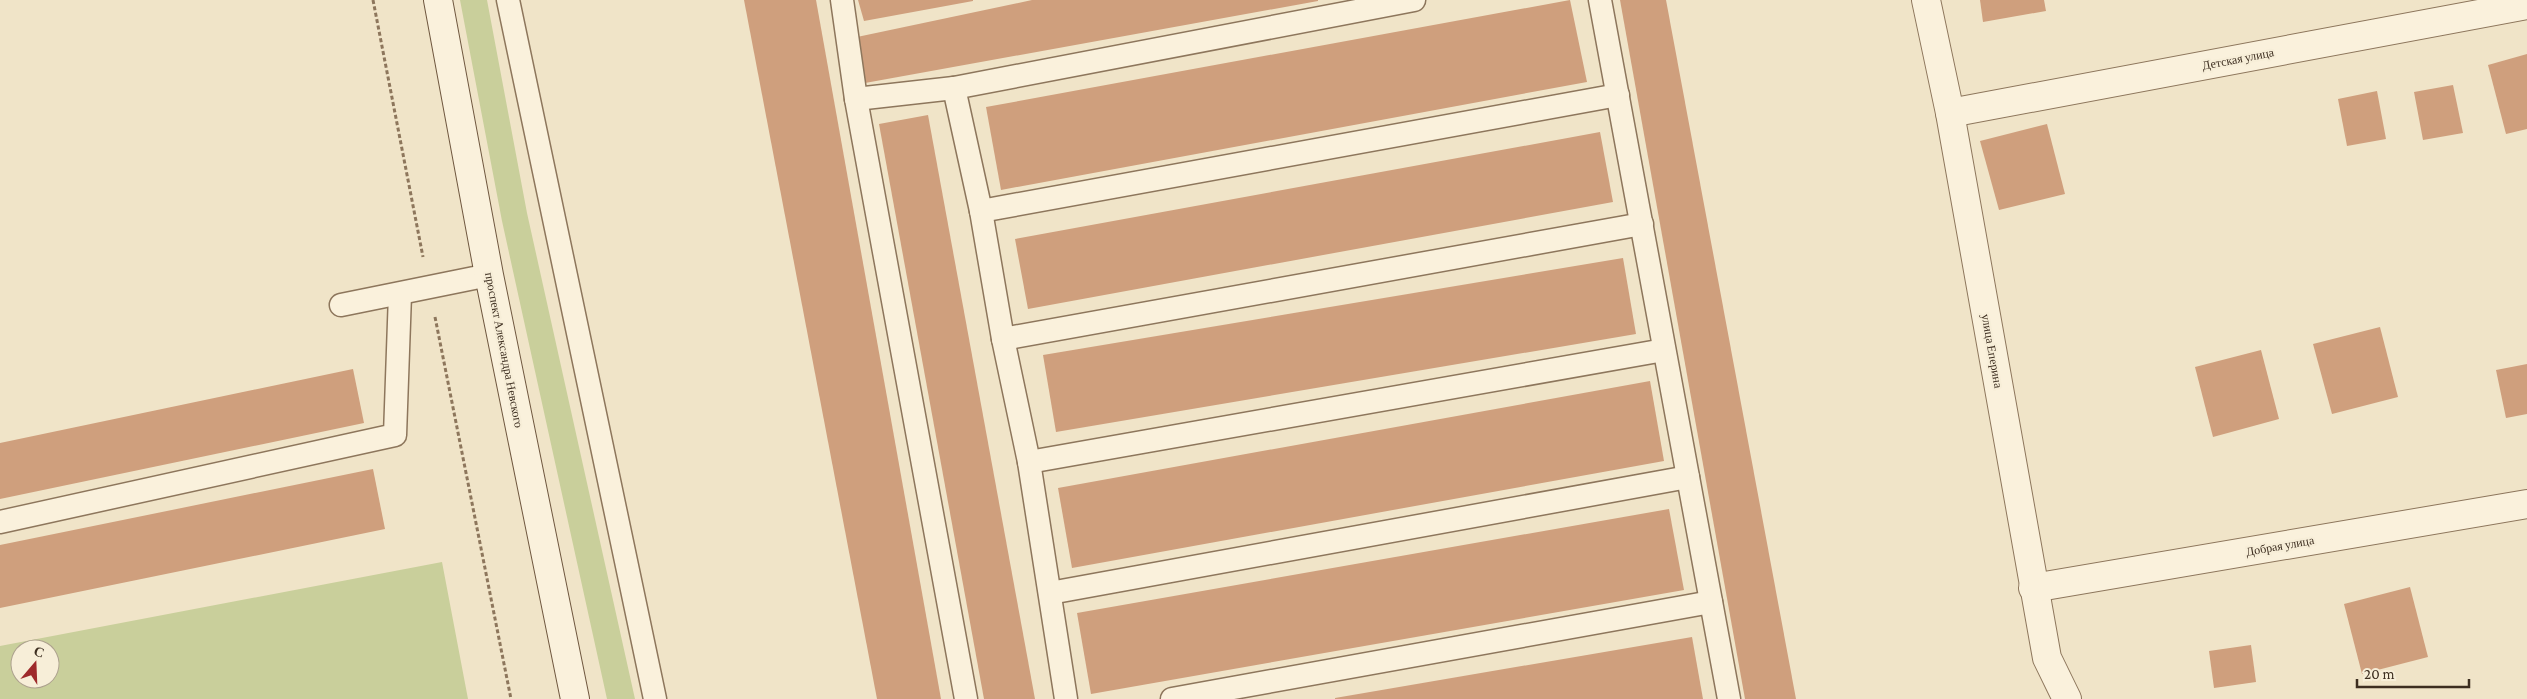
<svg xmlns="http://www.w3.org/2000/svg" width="2527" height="699" font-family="'Crimson Pro',serif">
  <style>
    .green { fill: #c9cf9b; fill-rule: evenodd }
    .building { fill: #cf9f7d }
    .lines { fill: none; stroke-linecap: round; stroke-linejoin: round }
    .lane-casing { stroke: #8d765c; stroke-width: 25 }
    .street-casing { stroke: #8d765c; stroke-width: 30 }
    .secondary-casing { stroke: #6f573f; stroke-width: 30 }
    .path { stroke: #8d765c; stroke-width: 3; stroke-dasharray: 4 2.5; stroke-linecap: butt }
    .lane { stroke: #faf1dc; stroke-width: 22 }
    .street { stroke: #faf1dc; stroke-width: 28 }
    .secondary { stroke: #faf1dc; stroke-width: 28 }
    .labels { text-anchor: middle; stroke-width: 4.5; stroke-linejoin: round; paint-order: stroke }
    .street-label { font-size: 12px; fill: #3d2e20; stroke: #f7eed8 }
  </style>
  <rect width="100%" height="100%" fill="#f0e4c8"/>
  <g class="green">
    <polygon points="460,0 487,0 527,213 635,699 607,699 502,221"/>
    <path d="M442,562L468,699H0V646ZM20,649H50V679H20Z"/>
  </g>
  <g class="building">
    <polygon points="744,0 816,0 941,699 877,699"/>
    <polygon points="858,0 973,0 973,1 864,21"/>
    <polygon points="1032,0 1318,0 1318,1 865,83 857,37"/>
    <polygon points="1570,0 1587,82 1001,190 986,107"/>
    <polygon points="1620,0 1666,0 1796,699 1745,699"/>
    <polygon points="1980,0 2044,0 2046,11 1983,22"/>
    <polygon points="2527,54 2527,129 2506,134 2488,65"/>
    <polygon points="2453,85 2463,133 2423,140 2414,92"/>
    <polygon points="2377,91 2386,139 2347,146 2338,99"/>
    <polygon points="928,115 1035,699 984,699 879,124"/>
    <polygon points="2047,124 2065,194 1999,210 1980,141"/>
    <polygon points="1600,132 1613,202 1028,309 1015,239"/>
    <polygon points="1623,258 1636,334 1056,432 1043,355"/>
    <polygon points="2380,327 2398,397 2332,414 2313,344"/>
    <polygon points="2261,350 2279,419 2213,437 2195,367"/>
    <polygon points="2527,364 2527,414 2506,418 2496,370"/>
    <polygon points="353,369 364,423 0,499 0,443"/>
    <polygon points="1650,381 1664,461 1072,568 1058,488"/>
    <polygon points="373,469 385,529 0,608 0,545"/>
    <polygon points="1669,509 1684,590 1091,694 1077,613"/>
    <polygon points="2410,587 2428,657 2362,674 2344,604"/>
    <polygon points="1692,637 1703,699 1335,699 1335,698"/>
    <polygon points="2251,645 2256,682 2214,688 2209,651"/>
  </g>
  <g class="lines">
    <defs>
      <g id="lane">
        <polyline points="508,0 655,699"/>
        <polyline points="842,0 856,99 966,699"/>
        <polyline points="1600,0 1729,699"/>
        <polyline points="856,99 954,88"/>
        <polyline points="981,211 1618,95"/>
        <polyline points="341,305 489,275"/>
        <polyline points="1003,339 1642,224"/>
        <polyline points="1029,462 1664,350"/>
        <polyline points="0,522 395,435 400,294"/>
        <polyline points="1050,593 1688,477"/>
        <polyline points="1066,699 1029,462 1003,339 981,211 954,88 1414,0"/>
        <polyline points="1172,699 1711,602"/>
      </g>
      <g id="street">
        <polyline points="1926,0 1950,113 2047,658 2067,699"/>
        <polyline points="1950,113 2527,5"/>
        <polyline points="2033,588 2527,504"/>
      </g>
      <polyline id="secondary" points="438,0 489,275 575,699"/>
    </defs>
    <use href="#lane" class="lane-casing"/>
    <use href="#street" class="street-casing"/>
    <use href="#secondary" class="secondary-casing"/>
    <g class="path">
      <polyline points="373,0 423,257"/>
      <polyline points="435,317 511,699"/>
    </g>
    <use href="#lane" class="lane"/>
    <use href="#street" class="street"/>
    <use href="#secondary" class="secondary"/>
  </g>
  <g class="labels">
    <g class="street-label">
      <text transform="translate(2238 59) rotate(-11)" y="4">Детская улица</text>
      <text transform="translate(504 350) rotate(79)" y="4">проспект Александра Невского</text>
      <text transform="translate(1992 351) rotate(80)" y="4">улица Еперина</text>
      <text transform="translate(2280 546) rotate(-10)" y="4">Добрая улица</text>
    </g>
  </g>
  <g transform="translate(35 664) rotate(19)"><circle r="24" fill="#f7eed8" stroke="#ada18e"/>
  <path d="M0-4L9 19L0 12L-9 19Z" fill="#9e2a2b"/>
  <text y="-8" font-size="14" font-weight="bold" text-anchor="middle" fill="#3d2e20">С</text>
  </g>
  <path d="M2357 679v8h112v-8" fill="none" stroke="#3d2e20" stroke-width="2.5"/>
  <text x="2364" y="679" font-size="15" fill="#3d2e20" stroke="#f7eed8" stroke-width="4" paint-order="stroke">20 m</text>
</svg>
